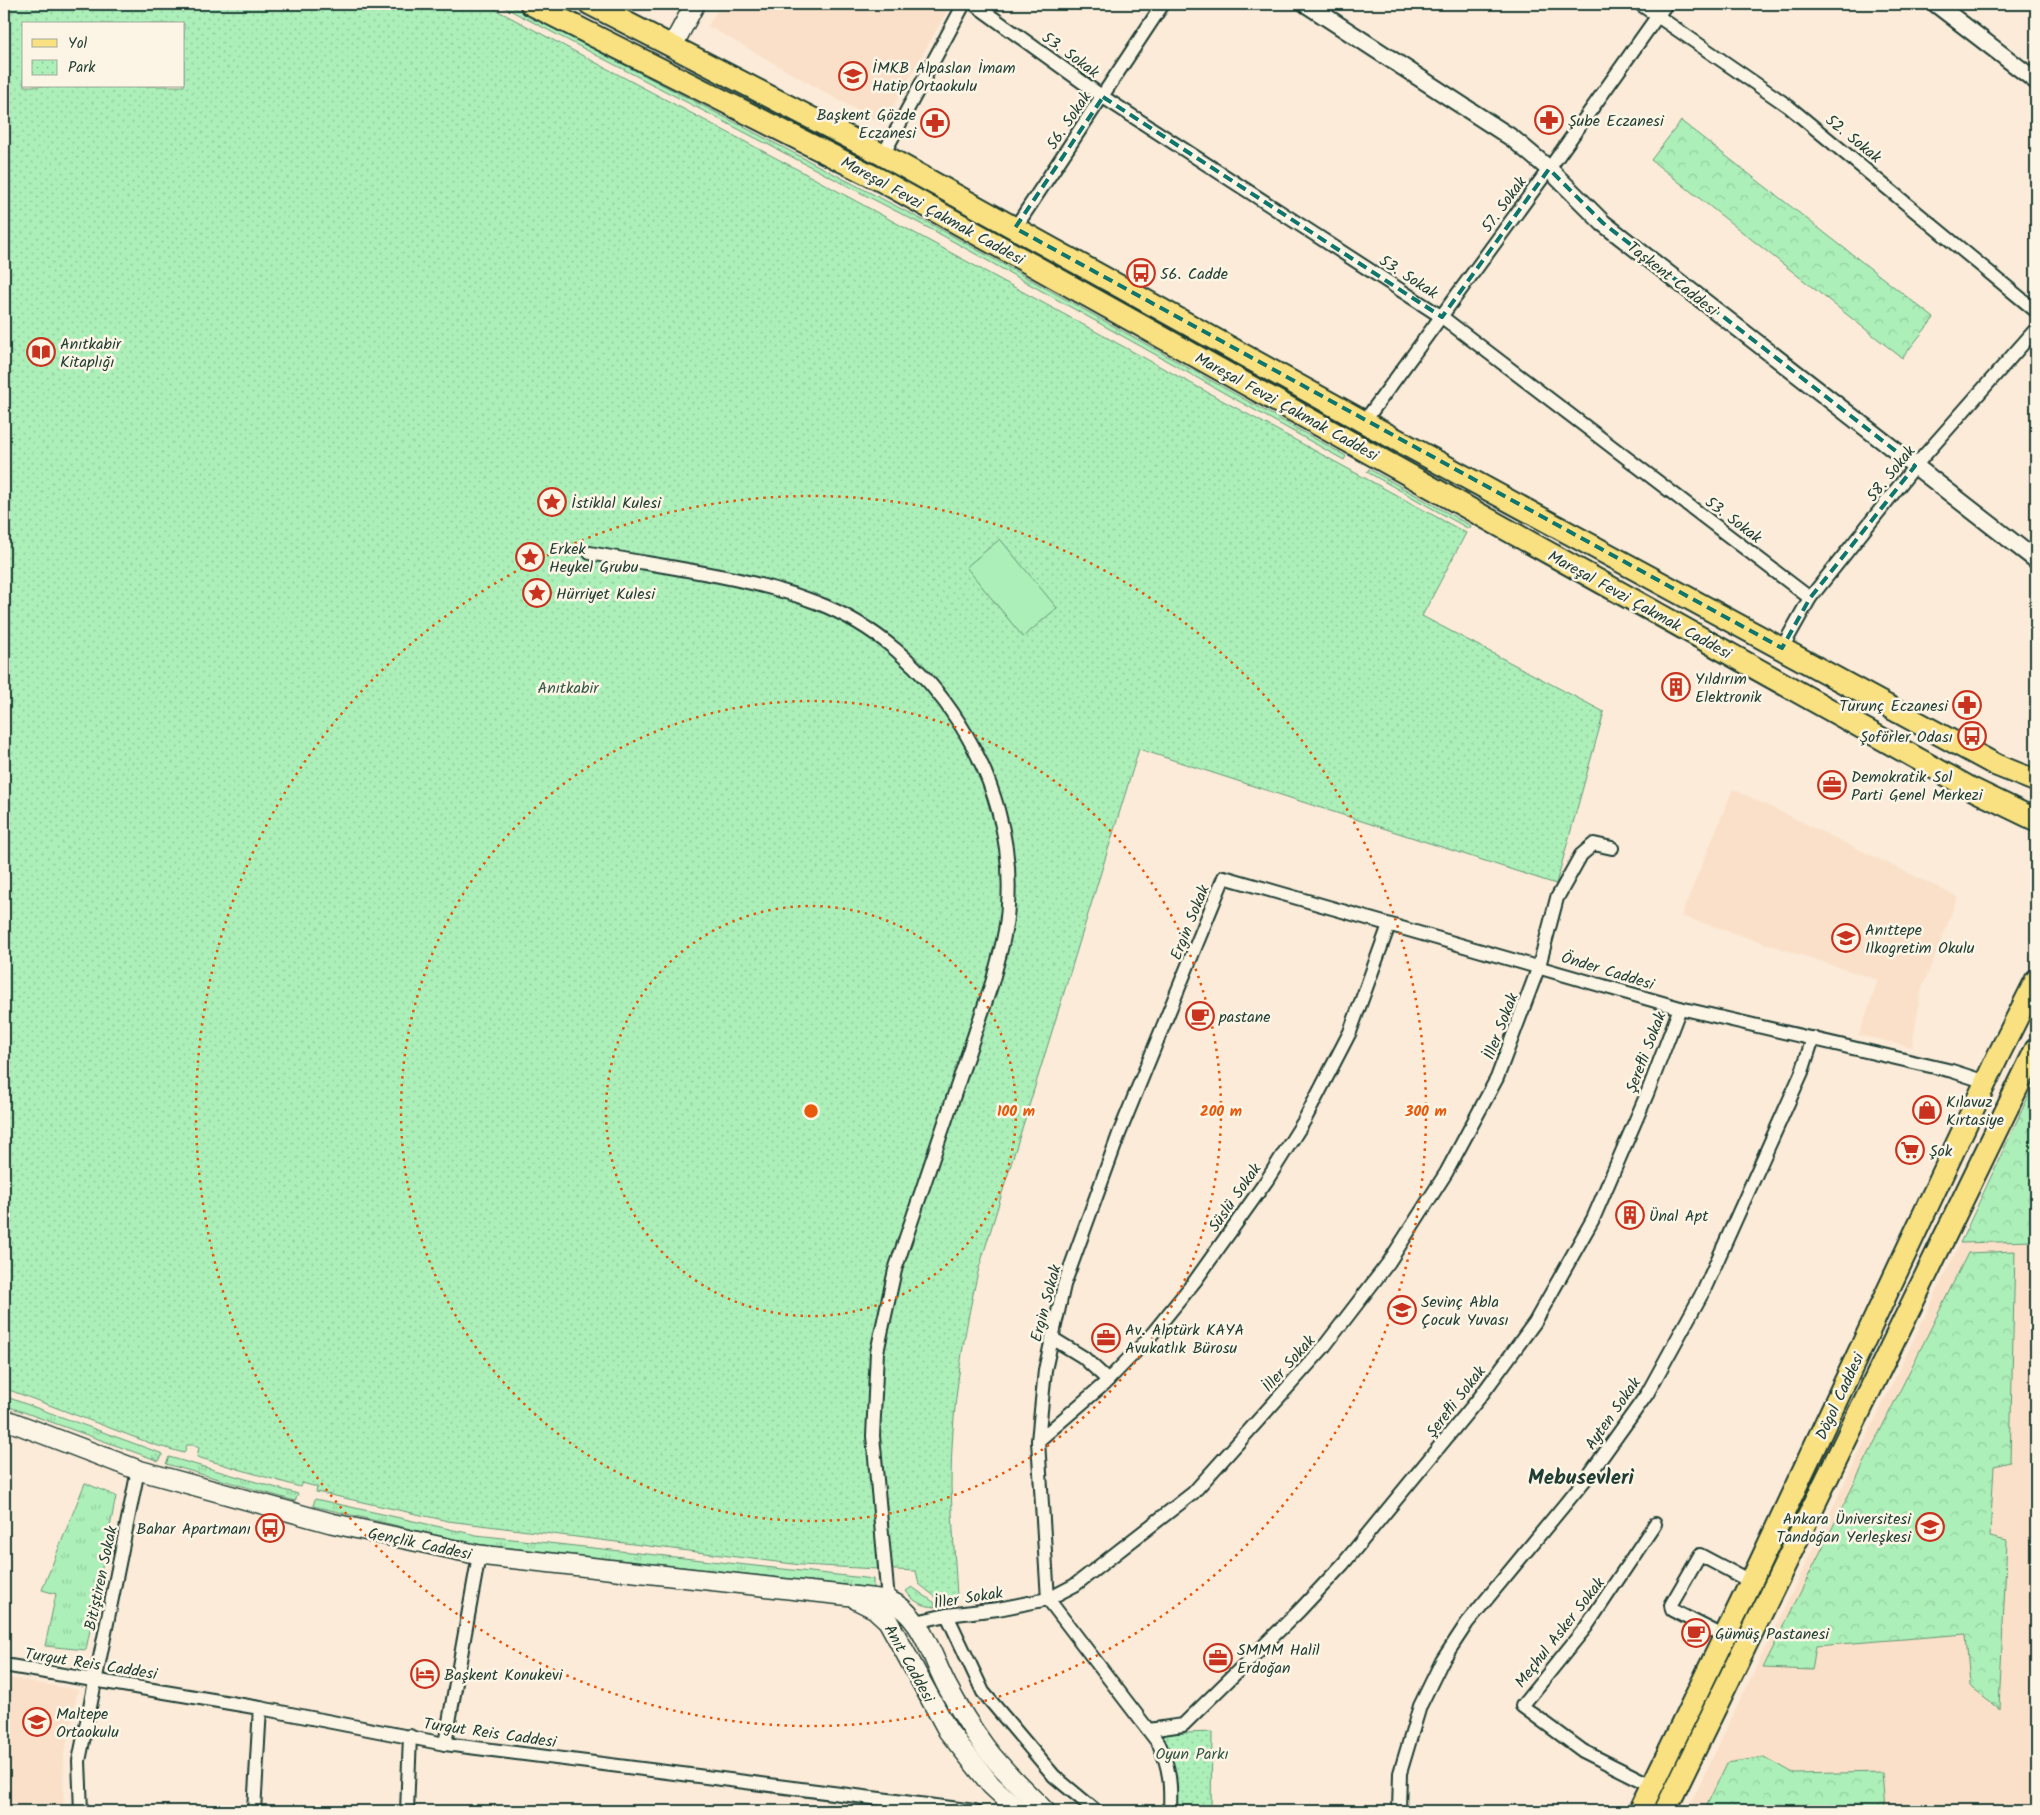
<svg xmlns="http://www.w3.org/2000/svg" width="2040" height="1815" font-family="Kalam,sans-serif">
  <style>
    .built { fill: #fae0c9 }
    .grass { fill: url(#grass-tufts); stroke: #669676 }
    .forest { fill: url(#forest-crowns); stroke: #669676 }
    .park { fill: url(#park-dots); stroke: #669676; fill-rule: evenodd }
    .pitch { fill: #acefb9; stroke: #669676 }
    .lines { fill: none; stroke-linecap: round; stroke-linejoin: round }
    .minor-casing { stroke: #1f3d34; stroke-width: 16 }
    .tertiary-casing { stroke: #1f3d34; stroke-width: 20 }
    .secondary-casing { stroke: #1f3d34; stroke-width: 22 }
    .primary-casing { stroke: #1f3d34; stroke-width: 25 }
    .minor { stroke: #fcf5e5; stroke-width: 12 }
    .tertiary { stroke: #fcf5e5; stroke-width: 16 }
    .secondary { stroke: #fcf5e5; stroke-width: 19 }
    .primary { stroke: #f9e181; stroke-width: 21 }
    .marked { fill: none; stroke: #0f766e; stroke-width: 4; stroke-dasharray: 10 6; stroke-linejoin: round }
    .ring { fill: none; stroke: #e8590c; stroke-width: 2.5; stroke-dasharray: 2.5 5 }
    .labels { text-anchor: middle; stroke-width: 5; stroke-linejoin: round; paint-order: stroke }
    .street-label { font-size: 16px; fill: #1f3d34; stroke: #fcf5e5 }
    .poi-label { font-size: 16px; fill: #1f3d34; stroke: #fcf5e5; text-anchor: start }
    .park-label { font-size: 16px; fill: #345848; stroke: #fcf5e5 }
    .district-label { font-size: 21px; font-weight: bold; fill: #1f3d34; stroke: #fcf5e5 }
    .centre { fill: #e8590c; stroke: #fcf5e5; stroke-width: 2.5 }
    .ring-label { font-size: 15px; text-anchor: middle; font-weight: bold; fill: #e8590c; stroke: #fcf5e5; stroke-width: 5; stroke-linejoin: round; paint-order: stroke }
  </style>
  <defs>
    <pattern id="grass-tufts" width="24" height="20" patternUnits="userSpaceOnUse" patternTransform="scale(1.25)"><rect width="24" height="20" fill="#acefb9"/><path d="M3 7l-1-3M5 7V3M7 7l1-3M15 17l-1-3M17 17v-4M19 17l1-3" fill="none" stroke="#94cea0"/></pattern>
    <pattern id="forest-crowns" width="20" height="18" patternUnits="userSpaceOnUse" patternTransform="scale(1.25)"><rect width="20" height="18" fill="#acefb9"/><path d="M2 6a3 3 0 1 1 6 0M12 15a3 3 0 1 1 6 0" fill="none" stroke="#94cea0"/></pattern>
    <pattern id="park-dots" width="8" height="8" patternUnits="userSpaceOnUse" patternTransform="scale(1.25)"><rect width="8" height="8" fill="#acefb9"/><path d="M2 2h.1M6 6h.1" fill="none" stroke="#94cea0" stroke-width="1.8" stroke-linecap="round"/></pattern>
  </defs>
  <rect width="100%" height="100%" fill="#fbebd8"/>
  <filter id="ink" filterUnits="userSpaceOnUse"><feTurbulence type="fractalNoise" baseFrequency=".02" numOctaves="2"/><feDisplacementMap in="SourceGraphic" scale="10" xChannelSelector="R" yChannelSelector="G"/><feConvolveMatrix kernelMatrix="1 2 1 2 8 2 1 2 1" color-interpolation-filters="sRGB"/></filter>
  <g filter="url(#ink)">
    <g class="built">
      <polygon points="721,4 951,4 883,125 708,26"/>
      <polygon points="1733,789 1958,897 1921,991 1912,1047 1859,1035 1878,980 1681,916"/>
      <polygon points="2036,1241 2036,1811 1687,1811 1960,1243"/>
      <polygon points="4,1677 78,1690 64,1754 63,1811 4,1811"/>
    </g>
    <g class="grass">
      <polygon points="498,4 507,4 940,229 1346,456 1344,460 938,233"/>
      <polygon points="1369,469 1471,526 1469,529 1367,472"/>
      <polygon points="4,1396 163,1454 159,1461 4,1405"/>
      <polygon points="169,1457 298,1494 295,1501 166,1464"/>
      <polygon points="85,1483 116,1496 86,1650 45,1646 56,1594 42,1590"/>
      <polygon points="315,1499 476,1535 873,1579 873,1588 475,1544 313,1506"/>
      <path d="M912,1587L935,1603V1607C923,1606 913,1602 906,1591Z"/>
    </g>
    <g class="forest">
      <polygon points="1681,121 1934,318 1902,358 1651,160"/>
      <polygon points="2036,1080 2036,1241 1960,1243 1968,1226"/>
      <polygon points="2015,1251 2010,1462 1994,1466 1990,1537 2007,1541 1999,1708 1970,1686 1966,1634 1816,1646 1812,1670 1763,1668 1968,1253"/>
      <polygon points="1764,1757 1794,1774 1882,1772 1885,1811 1704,1811 1727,1763"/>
    </g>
    <g class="park">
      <path d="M4,4H485L808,175L1466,533L1422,616L1604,712L1556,884L1139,749L979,1268C962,1339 951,1413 951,1486C952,1523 955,1560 957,1597L938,1599L919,1584L916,1571L801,1565L448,1521L326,1494L316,1492L317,1487L302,1483L300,1487L197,1457L199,1448L193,1445H187L184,1453L155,1445L4,1388ZM24,24H184V86H24Z"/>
      <path d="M1212,1732L1211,1811H1176C1177,1776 1176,1765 1159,1734Z"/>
    </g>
    <polygon class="pitch" points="1000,539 1057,608 1023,637 966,567"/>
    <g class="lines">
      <defs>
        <g id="minor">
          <polyline points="974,4 1103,97 1442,317 1810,598"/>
          <polyline points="1640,4 1788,106 2036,311"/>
          <polyline points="883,155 964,4"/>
          <polyline points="1015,228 1163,4"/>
          <polyline points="1364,422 1549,169 1666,4"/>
          <path d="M590,553C662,567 747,576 815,602C933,646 1017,779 1008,905C1007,931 999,957 992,983L895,1270L877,1352L873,1436L888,1600"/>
          <polyline points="1782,648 1810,598 1853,544 1915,466 2036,329"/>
          <polyline points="1052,1338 1083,1357 1108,1380"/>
          <polyline points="1038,1441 1103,1385 1148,1339 1195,1281 1267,1180 1304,1121 1350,1032 1389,925"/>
          <polyline points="947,1615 983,1692 1054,1776 1096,1811"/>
          <polyline points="916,1622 947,1615 998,1609 1048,1599 1075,1585 1193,1493 1323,1348 1389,1262 1446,1173 1497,1078 1539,966 1557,898 1581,855 1594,844 1612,848"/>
          <polyline points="1725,1637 1672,1610 1671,1605 1700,1555 1751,1582"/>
          <polyline points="4,1665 260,1708 445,1744 975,1811"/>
          <polyline points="1149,1730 1183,1725 1299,1611 1343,1564 1480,1397 1535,1322 1593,1219 1647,1094 1680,1008"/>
          <polyline points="445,1744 479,1555"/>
          <polyline points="1653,1786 1583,1751 1522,1706 1586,1627 1655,1524"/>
          <polyline points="81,1811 79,1761 138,1470"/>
          <polyline points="254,1811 260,1708"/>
          <polyline points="407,1811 410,1736"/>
          <path d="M1170,1811C1171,1785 1170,1768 1159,1744L1048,1599L1038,1441L1045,1370L1064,1285L1119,1134L1224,877L1680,1008L1952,1071L1986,1082"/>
          <polyline points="1399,1811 1400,1773 1420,1706 1442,1661 1467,1623 1589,1475 1647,1394 1704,1290 1802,1072 1813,1038"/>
        </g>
        <g id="tertiary">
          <polyline points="1306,4 1512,138 1549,169 1603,223 2036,560"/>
          <polyline points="1936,4 2036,81"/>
        </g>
        <g id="secondary">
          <polyline points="673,45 695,4"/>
          <path d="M4,1419L138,1470L331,1523L479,1555L888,1600C922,1614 931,1656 947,1686C958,1707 971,1728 985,1747C1003,1771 1025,1791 1045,1811"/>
          <polyline points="857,1600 875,1609 888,1621 948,1731 991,1785 1019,1811"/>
        </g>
        <g id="primary">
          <polyline points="531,4 882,181 1970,788 2036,820"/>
          <polyline points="590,4 883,155 1364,422 1996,765 2036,781"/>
          <polyline points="1640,1811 1751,1582 1998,1056 2036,980"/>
          <polyline points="1665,1811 2036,1049"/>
        </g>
      </defs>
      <use href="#minor" class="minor-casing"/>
      <use href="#tertiary" class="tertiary-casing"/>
      <use href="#secondary" class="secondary-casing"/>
      <use href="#primary" class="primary-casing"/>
      <use href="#minor" class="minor"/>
      <use href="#tertiary" class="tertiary"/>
      <use href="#secondary" class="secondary"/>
      <use href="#primary" class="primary"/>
    </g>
  </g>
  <path class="marked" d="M1103,97L1442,317L1549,169L1603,223L1915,466L1810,598L1782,648L1015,228Z"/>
  <g class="ring">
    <circle cx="811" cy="1111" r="205"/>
    <circle cx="811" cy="1111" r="410"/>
    <circle cx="811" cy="1111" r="615"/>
  </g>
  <defs>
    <symbol id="school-ring" viewBox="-11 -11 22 22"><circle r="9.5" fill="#fcf5e5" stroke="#c8321e" stroke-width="1.5"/><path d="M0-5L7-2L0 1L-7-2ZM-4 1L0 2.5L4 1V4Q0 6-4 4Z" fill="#c8321e"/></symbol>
    <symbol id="pharmacy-ring" viewBox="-11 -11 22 22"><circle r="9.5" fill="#fcf5e5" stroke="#c8321e" stroke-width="1.5"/><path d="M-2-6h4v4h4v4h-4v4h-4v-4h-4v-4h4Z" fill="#c8321e"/></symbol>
    <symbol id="bus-ring" viewBox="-11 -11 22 22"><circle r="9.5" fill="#fcf5e5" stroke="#c8321e" stroke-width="1.5"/><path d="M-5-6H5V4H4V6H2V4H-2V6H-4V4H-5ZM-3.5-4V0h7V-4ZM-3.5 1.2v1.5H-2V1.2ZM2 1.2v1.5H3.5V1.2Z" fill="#c8321e"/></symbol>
    <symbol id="library-ring" viewBox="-11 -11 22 22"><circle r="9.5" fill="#fcf5e5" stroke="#c8321e" stroke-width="1.5"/><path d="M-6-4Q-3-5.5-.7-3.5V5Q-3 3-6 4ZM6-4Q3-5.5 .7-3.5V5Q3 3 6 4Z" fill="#c8321e"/></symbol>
    <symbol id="sight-ring" viewBox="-11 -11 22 22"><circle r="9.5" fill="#fcf5e5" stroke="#c8321e" stroke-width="1.5"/><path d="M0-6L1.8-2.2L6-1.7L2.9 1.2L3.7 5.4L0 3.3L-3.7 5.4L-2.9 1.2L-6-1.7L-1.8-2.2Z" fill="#c8321e"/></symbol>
    <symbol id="building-ring" viewBox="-11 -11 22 22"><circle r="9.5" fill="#fcf5e5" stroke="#c8321e" stroke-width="1.5"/><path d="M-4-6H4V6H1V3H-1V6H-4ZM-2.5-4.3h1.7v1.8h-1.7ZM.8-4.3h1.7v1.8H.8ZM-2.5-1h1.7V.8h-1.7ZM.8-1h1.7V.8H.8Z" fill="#c8321e"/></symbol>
    <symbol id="office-ring" viewBox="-11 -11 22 22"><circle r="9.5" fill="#fcf5e5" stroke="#c8321e" stroke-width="1.5"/><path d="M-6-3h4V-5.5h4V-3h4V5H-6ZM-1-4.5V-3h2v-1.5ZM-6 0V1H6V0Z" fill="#c8321e"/></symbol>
    <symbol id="cafe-ring" viewBox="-11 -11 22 22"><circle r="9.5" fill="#fcf5e5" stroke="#c8321e" stroke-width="1.5"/><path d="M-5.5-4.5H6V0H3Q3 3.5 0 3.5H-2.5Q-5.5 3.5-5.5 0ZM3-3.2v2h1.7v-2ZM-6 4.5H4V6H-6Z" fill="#c8321e"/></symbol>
    <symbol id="shop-ring" viewBox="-11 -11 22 22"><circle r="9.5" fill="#fcf5e5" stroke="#c8321e" stroke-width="1.5"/><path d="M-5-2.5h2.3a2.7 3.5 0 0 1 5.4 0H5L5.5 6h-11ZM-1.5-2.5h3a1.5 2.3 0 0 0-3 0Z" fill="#c8321e"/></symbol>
    <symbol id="supermarket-ring" viewBox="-11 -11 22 22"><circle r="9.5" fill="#fcf5e5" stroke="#c8321e" stroke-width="1.5"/><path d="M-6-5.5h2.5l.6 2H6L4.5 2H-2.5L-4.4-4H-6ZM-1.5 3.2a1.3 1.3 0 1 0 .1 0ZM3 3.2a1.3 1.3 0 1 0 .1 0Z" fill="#c8321e"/></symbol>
    <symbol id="university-ring" viewBox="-11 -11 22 22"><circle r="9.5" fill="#fcf5e5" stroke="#c8321e" stroke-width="1.5"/><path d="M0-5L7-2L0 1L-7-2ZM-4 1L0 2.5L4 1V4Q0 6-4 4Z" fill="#c8321e"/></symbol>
    <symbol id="hotel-ring" viewBox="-11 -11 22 22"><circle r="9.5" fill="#fcf5e5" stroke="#c8321e" stroke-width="1.5"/><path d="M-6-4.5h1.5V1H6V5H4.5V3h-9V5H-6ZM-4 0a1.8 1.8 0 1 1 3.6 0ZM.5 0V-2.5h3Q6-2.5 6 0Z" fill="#c8321e"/></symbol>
  </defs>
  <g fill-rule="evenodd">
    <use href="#school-ring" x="837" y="60" width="32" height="32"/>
    <use href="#pharmacy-ring" x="1533" y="104" width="32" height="32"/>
    <use href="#pharmacy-ring" x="919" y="107" width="32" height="32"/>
    <use href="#bus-ring" x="1125" y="257" width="32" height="32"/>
    <use href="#library-ring" x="25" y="336" width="32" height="32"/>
    <use href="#sight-ring" x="536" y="486" width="32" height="32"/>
    <use href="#sight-ring" x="514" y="541" width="32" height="32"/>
    <use href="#sight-ring" x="521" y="577" width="32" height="32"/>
    <use href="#building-ring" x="1660" y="671" width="32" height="32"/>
    <use href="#pharmacy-ring" x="1951" y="689" width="32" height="32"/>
    <use href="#bus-ring" x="1956" y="720" width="32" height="32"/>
    <use href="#office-ring" x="1816" y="769" width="32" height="32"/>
    <use href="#school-ring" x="1830" y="922" width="32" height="32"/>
    <use href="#cafe-ring" x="1184" y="1000" width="32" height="32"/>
    <use href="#shop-ring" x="1911" y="1094" width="32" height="32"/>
    <use href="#supermarket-ring" x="1894" y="1134" width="32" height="32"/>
    <use href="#building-ring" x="1614" y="1199" width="32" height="32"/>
    <use href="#school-ring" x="1386" y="1294" width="32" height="32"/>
    <use href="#office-ring" x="1090" y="1322" width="32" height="32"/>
    <use href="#university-ring" x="1914" y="1511" width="32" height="32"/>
    <use href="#bus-ring" x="254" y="1512" width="32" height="32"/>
    <use href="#cafe-ring" x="1680" y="1617" width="32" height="32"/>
    <use href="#office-ring" x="1202" y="1642" width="32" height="32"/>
    <use href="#hotel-ring" x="409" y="1658" width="32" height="32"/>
    <use href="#school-ring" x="21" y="1706" width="32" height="32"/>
  </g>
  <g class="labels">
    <g class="street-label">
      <text transform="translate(1071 54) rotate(36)" y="6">53. Sokak</text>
      <text transform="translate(1068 120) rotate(-56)" y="6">56. Sokak</text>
      <text transform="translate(1854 138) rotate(39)" y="6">52. Sokak</text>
      <text transform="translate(1503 204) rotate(-54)" y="6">57. Sokak</text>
      <text transform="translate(933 210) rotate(29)" y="6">Mareşal Fevzi Çakmak Caddesi</text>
      <text transform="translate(1409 276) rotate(33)" y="6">53. Sokak</text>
      <text transform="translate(1673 278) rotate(38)" y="6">Taşkent Caddesi</text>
      <text transform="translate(1287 406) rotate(29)" y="6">Mareşal Fevzi Çakmak Caddesi</text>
      <text transform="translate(1890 473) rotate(-51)" y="6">58. Sokak</text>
      <text transform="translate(1734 519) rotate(37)" y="6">53. Sokak</text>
      <text transform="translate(1640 604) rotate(29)" y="6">Mareşal Fevzi Çakmak Caddesi</text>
      <text transform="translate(1189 922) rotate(-68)" y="6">Ergin Sokak</text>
      <text transform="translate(1608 970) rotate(17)" y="6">Önder Caddesi</text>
      <text transform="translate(1500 1026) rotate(-69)" y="6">İller Sokak</text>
      <text transform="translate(1645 1052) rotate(-69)" y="6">Şerefli Sokak</text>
      <text transform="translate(1234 1197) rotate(-55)" y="6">Süslü Sokak</text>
      <text transform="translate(1045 1303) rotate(-75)" y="6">Ergin Sokak</text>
      <text transform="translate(1288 1363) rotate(-48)" y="6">İller Sokak</text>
      <text transform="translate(1839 1396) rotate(-65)" y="6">Dögol Caddesi</text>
      <text transform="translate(1455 1401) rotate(-52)" y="6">Şerefli Sokak</text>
      <text transform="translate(1612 1413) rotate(-55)" y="6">Ayten Sokak</text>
      <text transform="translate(420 1543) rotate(12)" y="6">Gençlik Caddesi</text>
      <text transform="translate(100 1578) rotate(-78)" y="6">Bitiştiren Sokak</text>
      <text transform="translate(968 1597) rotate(-9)" y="6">İller Sokak</text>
      <text transform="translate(1559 1632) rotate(-52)" y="6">Meçhul Asker Sokak</text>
      <text transform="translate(91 1663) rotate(9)" y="6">Turgut Reis Caddesi</text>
      <text transform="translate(910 1663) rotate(61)" y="6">Anıt Caddesi</text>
      <text transform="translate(490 1732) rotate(8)" y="6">Turgut Reis Caddesi</text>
    </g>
    <g class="poi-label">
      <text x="872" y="73">İMKB Alpaslan İmam<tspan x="872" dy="18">Hatip Ortaokulu</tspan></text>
      <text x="916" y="120" text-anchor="end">Başkent Gözde<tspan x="916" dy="18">Eczanesi</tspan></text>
      <text x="1568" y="126">Şube Eczanesi</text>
      <text x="1160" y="279">56. Cadde</text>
      <text x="60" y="349">Anıtkabir<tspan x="60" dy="18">Kitaplığı</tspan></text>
      <text x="571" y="508">İstiklal Kulesi</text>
      <text x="549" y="554">Erkek<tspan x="549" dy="18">Heykel Grubu</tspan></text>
      <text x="556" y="599">Hürriyet Kulesi</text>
      <text x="1695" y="684">Yıldırım<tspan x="1695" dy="18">Elektronik</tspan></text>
      <text x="1948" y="711" text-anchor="end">Turunç Eczanesi</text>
      <text x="1953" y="742" text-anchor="end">Şoförler Odası</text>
      <text x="1851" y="782">Demokratik Sol<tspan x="1851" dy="18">Parti Genel Merkezi</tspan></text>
      <text x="1865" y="935">Anıttepe<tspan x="1865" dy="18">Ilkogretim Okulu</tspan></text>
      <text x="1219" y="1022">pastane</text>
      <text x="1946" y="1107">Kılavuz<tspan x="1946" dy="18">Kırtasiye</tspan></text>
      <text x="1929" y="1156">Şok</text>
      <text x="1649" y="1221">Ünal Apt</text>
      <text x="1421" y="1307">Sevinç Abla<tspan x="1421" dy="18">Çocuk Yuvası</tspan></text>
      <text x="1125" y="1335">Av. Alptürk KAYA<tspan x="1125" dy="18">Avukatlık Bürosu</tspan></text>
      <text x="1911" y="1524" text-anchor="end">Ankara Üniversitesi<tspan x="1911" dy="18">Tandoğan Yerleşkesi</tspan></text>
      <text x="251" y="1534" text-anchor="end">Bahar Apartmanı</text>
      <text x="1715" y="1639">Gümüş Pastanesi</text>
      <text x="1237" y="1655">SMMM Halil<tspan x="1237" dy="18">Erdoğan</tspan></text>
      <text x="444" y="1680">Başkent Konukevi</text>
      <text x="56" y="1719">Maltepe<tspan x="56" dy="18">Ortaokulu</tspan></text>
    </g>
    <g class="park-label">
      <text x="568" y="693">Anıtkabir</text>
      <text x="1192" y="1759">Oyun Parkı</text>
    </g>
    <g class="district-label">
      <text x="1581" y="1484">Mebusevleri</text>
    </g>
  </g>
  <circle cx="811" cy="1111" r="8" class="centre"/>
  <g class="ring-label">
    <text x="1016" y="1116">100 m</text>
    <text x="1221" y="1116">200 m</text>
    <text x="1426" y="1116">300 m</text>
  </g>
  <rect width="2040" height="1815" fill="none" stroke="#fcf5e5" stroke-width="20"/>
  <rect x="10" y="10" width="2020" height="1795" fill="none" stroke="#1f3d34" stroke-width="2" filter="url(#ink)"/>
  <rect x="22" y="22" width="162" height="65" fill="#fcf5e5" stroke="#a4ab9e"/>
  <rect x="32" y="39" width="25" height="8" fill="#f9e181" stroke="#a4ab9e"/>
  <text x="68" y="48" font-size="15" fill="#1f3d34">Yol</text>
  <rect x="32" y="60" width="25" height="15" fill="url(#park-dots)" stroke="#a4ab9e"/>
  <text x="68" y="72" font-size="15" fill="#1f3d34">Park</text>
</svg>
